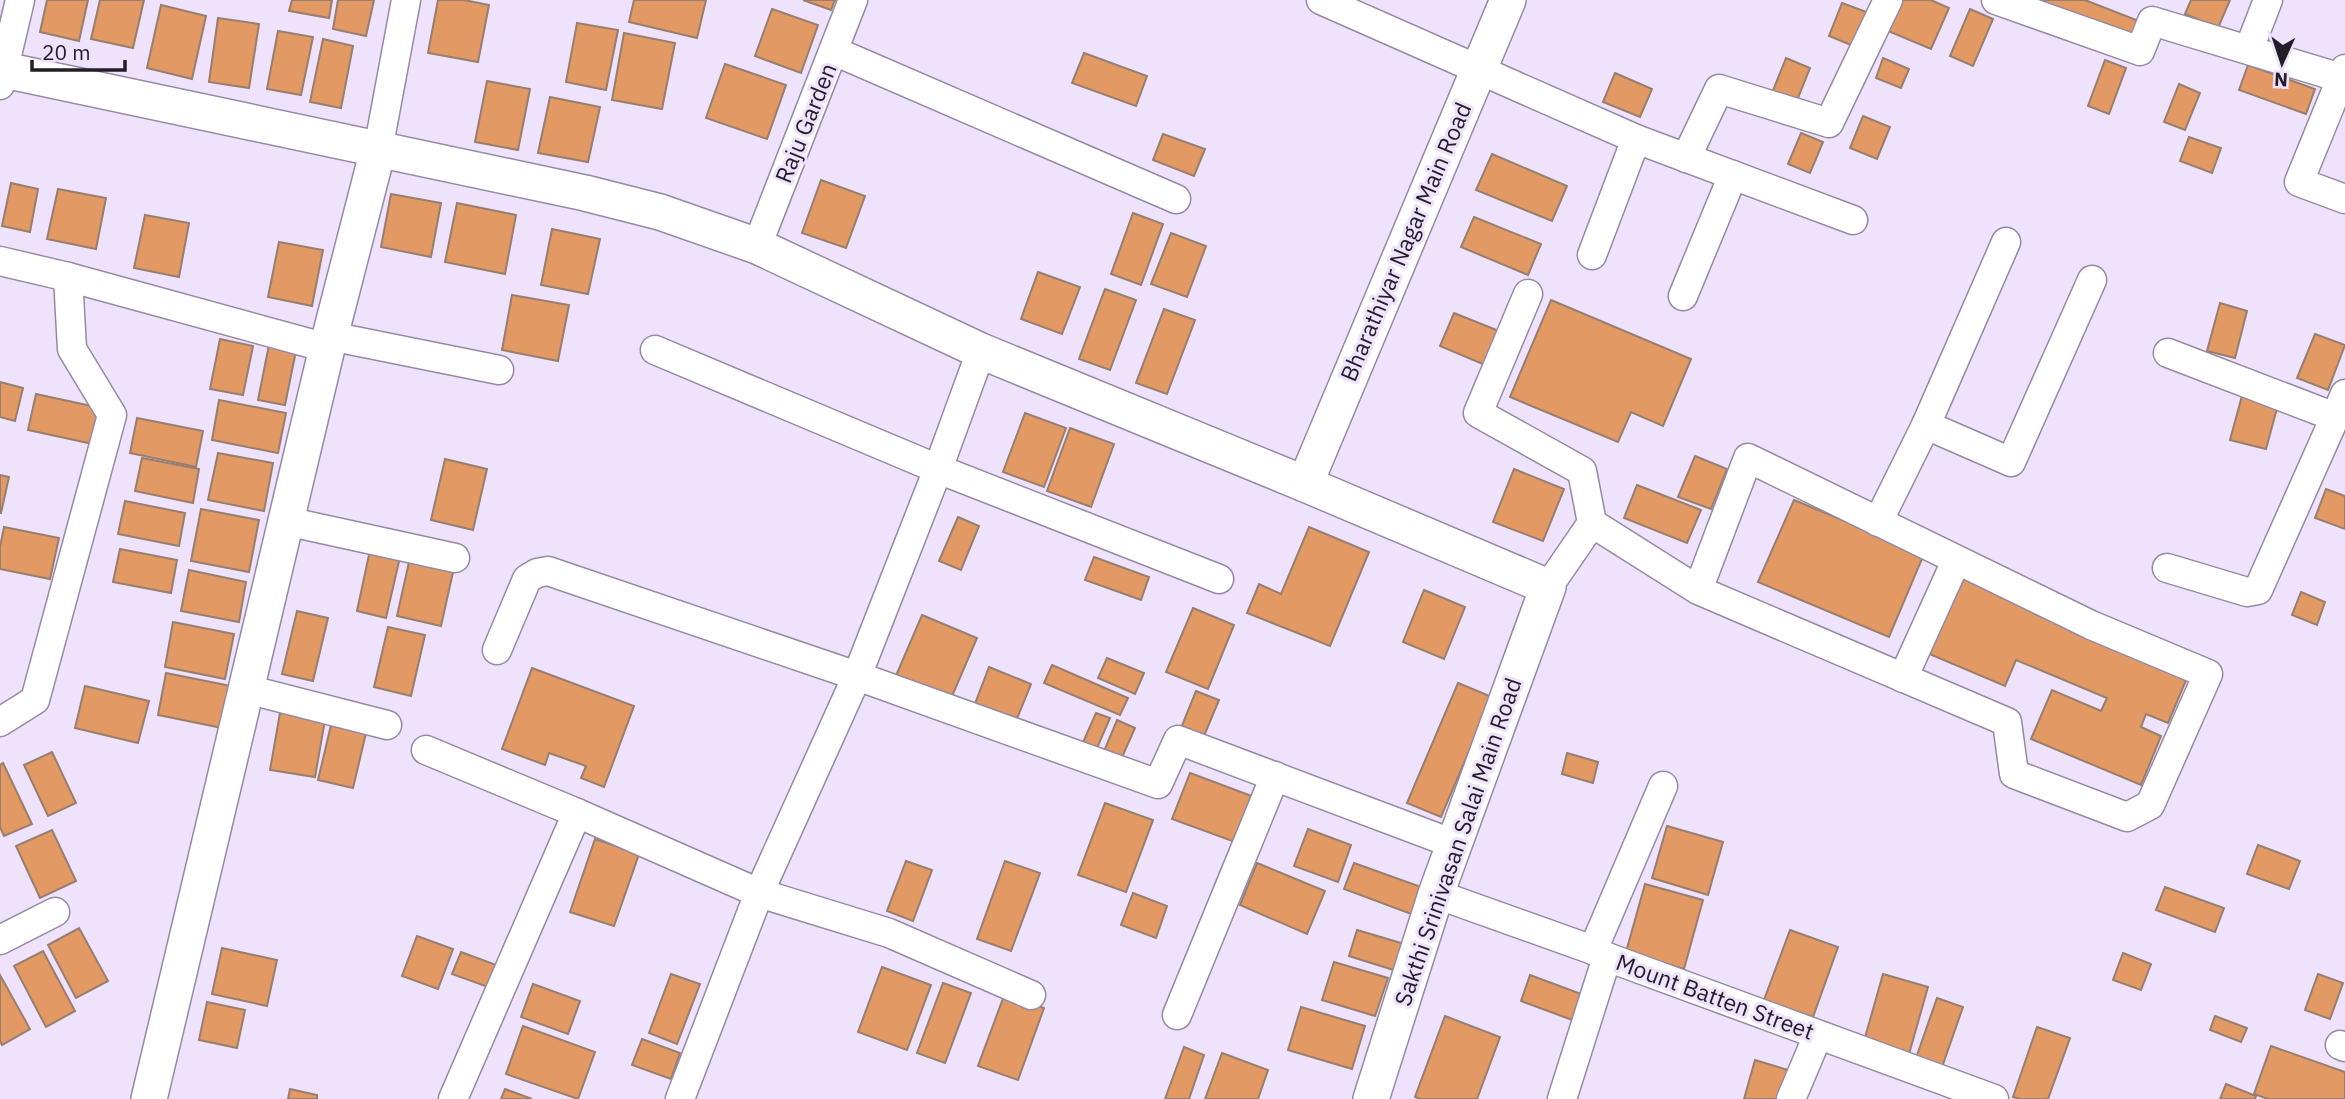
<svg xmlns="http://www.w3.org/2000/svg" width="2345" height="1099" font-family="'IBM Plex Sans',sans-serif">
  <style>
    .building { fill: #e39963; stroke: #977e6e; stroke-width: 2 }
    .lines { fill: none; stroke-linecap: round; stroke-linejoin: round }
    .minor-casing { stroke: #958aa3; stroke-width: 31 }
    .tertiary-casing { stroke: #958aa3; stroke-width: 38 }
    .minor { stroke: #fff; stroke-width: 28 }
    .tertiary { stroke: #fff; stroke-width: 35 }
    .labels { text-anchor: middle; stroke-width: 6; stroke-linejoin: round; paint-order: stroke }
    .street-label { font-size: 23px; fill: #221e27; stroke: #eee2fd }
  </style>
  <rect width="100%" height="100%" fill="#eee2fd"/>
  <g class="building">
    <polygon points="47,0 88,0 79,41 40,32"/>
    <polygon points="100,0 144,0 133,48 91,39"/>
    <polygon points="292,0 332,0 329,18 289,11"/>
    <polygon points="338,0 374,0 366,36 333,29"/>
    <polygon points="438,0 464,0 489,5 478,62 428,53"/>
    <polygon points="634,0 706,0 697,38 629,22"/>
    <polygon points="803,0 835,0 831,10"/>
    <polygon points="1901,0 1931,0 1949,8 1931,49 1888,31"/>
    <polygon points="2039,0 2085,0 2144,23 2138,39"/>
    <polygon points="2191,0 2230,0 2218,28 2185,14"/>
    <polygon points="1842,3 1872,14 1858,48 1829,36"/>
    <polygon points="161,5 206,16 192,79 147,68"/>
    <polygon points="772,9 818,25 801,73 755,56"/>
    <polygon points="1970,9 1993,19 1973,66 1950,56"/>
    <polygon points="218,18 259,24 249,88 209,82"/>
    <polygon points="577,23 618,30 606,90 566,82"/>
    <polygon points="278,31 313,37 301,95 267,89"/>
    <polygon points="624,33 675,43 662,109 612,100"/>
    <polygon points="323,39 353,46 341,108 310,102"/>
    <polygon points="1084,53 1147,76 1136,106 1072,83"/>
    <polygon points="1786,58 1810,68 1796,103 1772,93"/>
    <polygon points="1883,58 1909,69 1901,88 1876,78"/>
    <polygon points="2105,60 2126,68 2109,114 2088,106"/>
    <polygon points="725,64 786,85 767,139 706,118"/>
    <polygon points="2248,65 2315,89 2306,114 2239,90"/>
    <polygon points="1615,73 1652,89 1640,117 1603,102"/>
    <polygon points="487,81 530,89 518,150 475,142"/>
    <polygon points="2179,84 2200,93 2185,130 2164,122"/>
    <polygon points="550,97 600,107 588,162 538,153"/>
    <polygon points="1863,116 1890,127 1877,159 1850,148"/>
    <polygon points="1801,133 1823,142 1810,173 1788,164"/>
    <polygon points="1163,134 1205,149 1194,176 1153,160"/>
    <polygon points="2189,137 2221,148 2212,173 2180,161"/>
    <polygon points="1492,154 1567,186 1552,221 1476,190"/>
    <polygon points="821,180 865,196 846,248 802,233"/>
    <polygon points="11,183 38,189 30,232 2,226"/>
    <polygon points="58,189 106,198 96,249 47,239"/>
    <polygon points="391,194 441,203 431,257 381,247"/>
    <polygon points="457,203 516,215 505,274 445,262"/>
    <polygon points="1133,213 1163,224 1141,285 1111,274"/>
    <polygon points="145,215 189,223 179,277 134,268"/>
    <polygon points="1474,217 1541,244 1528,275 1461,247"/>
    <polygon points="552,229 600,239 588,294 541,285"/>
    <polygon points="1171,233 1206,246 1187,297 1151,284"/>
    <polygon points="279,242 323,250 312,306 268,297"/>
    <polygon points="1038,272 1080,287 1062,334 1021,319"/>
    <polygon points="1105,289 1136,300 1110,370 1079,359"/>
    <polygon points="512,295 569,305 558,361 502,350"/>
    <polygon points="1551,300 1691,359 1663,426 1631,412 1618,442 1510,397"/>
    <polygon points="2220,303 2247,311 2235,358 2207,351"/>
    <polygon points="1164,309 1195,320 1167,394 1136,383"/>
    <polygon points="1454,313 1499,331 1485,365 1440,346"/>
    <polygon points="2315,334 2345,345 2328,390 2297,378"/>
    <polygon points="220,339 253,346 243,395 210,389"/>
    <polygon points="269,345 296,351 285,405 258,400"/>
    <polygon points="0,382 23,388 15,421 0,417"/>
    <polygon points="2243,392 2279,401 2266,449 2230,440"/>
    <polygon points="36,394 101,408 93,444 28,430"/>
    <polygon points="219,400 286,413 278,453 212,440"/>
    <polygon points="1025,413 1066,428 1044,487 1003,472"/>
    <polygon points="137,418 203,431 196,467 130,453"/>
    <polygon points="1070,428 1114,444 1091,507 1047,491"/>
    <polygon points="218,453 273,463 264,511 208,500"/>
    <polygon points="1695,456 1727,469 1711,509 1678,497"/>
    <polygon points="142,458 199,469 193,503 135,491"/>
    <polygon points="445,459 487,469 473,530 431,520"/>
    <polygon points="1514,469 1564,489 1543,541 1493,522"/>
    <polygon points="0,475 9,477 1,513 0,513"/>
    <polygon points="1637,485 1701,510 1687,543 1624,518"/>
    <polygon points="2326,489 2345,496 2345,529 2315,518"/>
    <polygon points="1794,500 1924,554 1889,637 1758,582"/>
    <polygon points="125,501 185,513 179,546 118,534"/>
    <polygon points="201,509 259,520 249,572 191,561"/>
    <polygon points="958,517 979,526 961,570 939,561"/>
    <polygon points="4,527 59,538 50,579 0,569 0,547"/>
    <polygon points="1309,527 1369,552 1330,646 1247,613 1259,584 1281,594"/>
    <polygon points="120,549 177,560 171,593 113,582"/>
    <polygon points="370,550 400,557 386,618 357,611"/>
    <polygon points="1094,557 1149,577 1141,600 1085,580"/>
    <polygon points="409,562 453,572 441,626 397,616"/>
    <polygon points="189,570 246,582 239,622 181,611"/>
    <polygon points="1960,575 2038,608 2035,614 2187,678 2168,723 2146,714 2141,727 2161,736 2141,785 2031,739 2052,690 2101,711 2107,698 2016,660 2005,686 1927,653"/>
    <polygon points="1424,590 1465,607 1444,659 1403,642"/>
    <polygon points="2301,592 2325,602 2317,625 2292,615"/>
    <polygon points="1193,608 1234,625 1208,689 1166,672"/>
    <polygon points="297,611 328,618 313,681 282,674"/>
    <polygon points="922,615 977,638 950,701 895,678"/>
    <polygon points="173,622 234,634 225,679 165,667"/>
    <polygon points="388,627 425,635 411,696 374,687"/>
    <polygon points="1107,658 1144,673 1135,694 1098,678"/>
    <polygon points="1052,665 1128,698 1120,715 1044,683"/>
    <polygon points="989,667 1031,684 1014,726 973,709"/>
    <polygon points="532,668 634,706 604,787 581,778 586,766 549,753 545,765 502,749"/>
    <polygon points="166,673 231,686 222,728 158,715"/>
    <polygon points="1458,683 1492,697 1441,817 1407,803"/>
    <polygon points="85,686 149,701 138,743 75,728"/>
    <polygon points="1196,691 1219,700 1202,741 1179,733"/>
    <polygon points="280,713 325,720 315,777 270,770"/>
    <polygon points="1096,713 1110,718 1094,755 1080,749"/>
    <polygon points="1117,720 1135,728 1119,764 1102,756"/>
    <polygon points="332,721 367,729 353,788 318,780"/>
    <polygon points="52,752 76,803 48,816 24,765"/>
    <polygon points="1567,753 1598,762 1593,783 1562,774"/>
    <polygon points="3,763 32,824 4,836 0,827 0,765"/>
    <polygon points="1190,773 1252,796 1235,842 1172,819"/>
    <polygon points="1105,803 1153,820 1126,892 1078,875"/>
    <polygon points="1667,826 1723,842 1708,895 1652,878"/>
    <polygon points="1308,829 1351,845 1338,882 1294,866"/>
    <polygon points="52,830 76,881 40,898 16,846"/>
    <polygon points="595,839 639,854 614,926 570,912"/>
    <polygon points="2258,845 2300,861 2289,889 2247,874"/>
    <polygon points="906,861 932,870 913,921 887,911"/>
    <polygon points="1005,861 1040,873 1011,951 977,939"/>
    <polygon points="1257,863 1325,891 1307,934 1240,905"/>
    <polygon points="1354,863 1424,888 1414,915 1344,889"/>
    <polygon points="1645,884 1703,900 1684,969 1626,952"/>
    <polygon points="2165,887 2224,908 2215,932 2156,910"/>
    <polygon points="1133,893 1167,906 1156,938 1121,925"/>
    <polygon points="79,928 108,981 76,998 48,945"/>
    <polygon points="1357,930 1411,946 1403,973 1349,956"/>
    <polygon points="1790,930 1838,947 1813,1017 1764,1000"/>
    <polygon points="417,936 453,949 438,989 402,976"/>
    <polygon points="222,948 277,960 267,1006 212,994"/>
    <polygon points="43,951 75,1011 46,1027 14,966"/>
    <polygon points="461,952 507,969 499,991 452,974"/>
    <polygon points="2123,953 2151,964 2141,990 2113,980"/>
    <polygon points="1334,962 1388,978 1375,1016 1322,1000"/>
    <polygon points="882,967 931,985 907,1050 858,1032"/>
    <polygon points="671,974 700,984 677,1044 649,1033"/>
    <polygon points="1883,974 1928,987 1909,1054 1864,1041"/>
    <polygon points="2318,974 2343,983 2330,1019 2305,1010"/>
    <polygon points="0,975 30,1029 2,1045 0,1041"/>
    <polygon points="1530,975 1584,995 1575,1021 1521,1001"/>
    <polygon points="943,983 971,993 945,1063 917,1053"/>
    <polygon points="533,984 580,1001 568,1034 521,1017"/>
    <polygon points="1005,993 1044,1008 1018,1080 978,1066"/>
    <polygon points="1937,998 1963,1007 1941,1070 1915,1061"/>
    <polygon points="207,1002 245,1010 237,1048 199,1040"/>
    <polygon points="1301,1007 1365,1026 1352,1069 1288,1050"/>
    <polygon points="1445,1016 1500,1037 1477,1099 1421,1099 1415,1097"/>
    <polygon points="2215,1016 2247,1028 2241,1042 2210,1030"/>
    <polygon points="523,1026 595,1052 578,1099 506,1074"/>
    <polygon points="2037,1027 2070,1038 2048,1099 2020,1099 2013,1097"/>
    <polygon points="642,1039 680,1053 671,1079 632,1065"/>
    <polygon points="2271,1046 2345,1072 2345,1099 2268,1099 2254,1094"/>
    <polygon points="1184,1047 1204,1055 1189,1099 1165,1099"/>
    <polygon points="1222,1053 1268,1070 1258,1099 1205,1099"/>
    <polygon points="1755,1060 1788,1070 1780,1099 1744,1099"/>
    <polygon points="2226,1084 2256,1096 2255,1099 2220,1099"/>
    <polygon points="290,1089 317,1095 317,1099 288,1099"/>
    <polygon points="505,1089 532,1099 501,1099"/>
  </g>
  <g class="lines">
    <defs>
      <g id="minor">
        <polyline points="1321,0 1636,139 1853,220"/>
        <polyline points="1996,0 2140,51 2152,21 2341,78"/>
        <polyline points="2249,49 2268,0"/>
        <polyline points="834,51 1176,199"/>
        <polyline points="2345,69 2299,182 2345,199"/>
        <polyline points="0,85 20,0"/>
        <polyline points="378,150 406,0"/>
        <polyline points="1686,158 1719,89 1829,123 1888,0"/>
        <polyline points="757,246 853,0"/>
        <polyline points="1592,255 1636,139"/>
        <polyline points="0,261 68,277 327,348"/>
        <polyline points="1528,294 1478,413 1582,471 1592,523"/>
        <polyline points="1683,296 1733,175"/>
        <polyline points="330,336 499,370"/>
        <polyline points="655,350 938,469 1219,579"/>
        <polyline points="2168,353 2335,417 2345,394"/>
        <polyline points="1926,425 2006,242"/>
        <polyline points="286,521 455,558"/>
        <polyline points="1878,522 1926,425 2011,462 2092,280"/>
        <polyline points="2167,568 2247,592 2258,590 2335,417"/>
        <polyline points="1548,587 1592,523 1698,590 2007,722 2014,774 2127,817 2150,805 2208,674 2091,625 1748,458 1698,590"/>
        <polyline points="497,650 527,579 537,573 548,571 857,676 1158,784 1178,740 1454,844"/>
        <polyline points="1903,678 1956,561"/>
        <polyline points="246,689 387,725"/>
        <polyline points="0,722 35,700 112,415 72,349 68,277"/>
        <polyline points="426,750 577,813"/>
        <polyline points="1436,894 1593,950 1607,957 1994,1099"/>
        <polyline points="0,940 55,912"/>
        <polyline points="1593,950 1663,786"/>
        <polyline points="1177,1015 1275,776"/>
        <polyline points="2340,1045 2345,1047"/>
        <polyline points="453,1099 577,813 759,893 889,933 1031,995"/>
        <polyline points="680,1099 759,893 857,676 938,469 981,351"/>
        <polyline points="1562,1099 1607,957"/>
        <polyline points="1791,1099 1818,1035"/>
      </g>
      <g id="tertiary">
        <polyline points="0,69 585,193 660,212 757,246 981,351 1305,484 1548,587 1436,894 1371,1099"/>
        <polyline points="1305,484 1508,0"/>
        <polyline points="149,1099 327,348 378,150"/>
      </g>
    </defs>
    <use href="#minor" class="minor-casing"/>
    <use href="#tertiary" class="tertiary-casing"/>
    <use href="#minor" class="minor"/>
    <use href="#tertiary" class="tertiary"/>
  </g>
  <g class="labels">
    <g class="street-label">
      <text transform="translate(806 123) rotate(-68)" y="8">Raju Garden</text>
      <text transform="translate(1406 242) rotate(-67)" y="8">Bharathiyar Nagar Main Road</text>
      <text transform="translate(1458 842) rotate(-71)" y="8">Sakthi Srinivasan Salai Main Road</text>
      <text transform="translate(1715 997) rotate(20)" y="8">Mount Batten Street</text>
    </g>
  </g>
  <g transform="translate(2282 63) rotate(183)" stroke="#eee2fd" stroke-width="5" paint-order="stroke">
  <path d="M0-5L12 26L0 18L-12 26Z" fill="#221e27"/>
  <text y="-10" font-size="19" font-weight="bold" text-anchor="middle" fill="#221e27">N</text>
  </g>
  <path d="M32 60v10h93v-10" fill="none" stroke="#221e27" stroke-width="3.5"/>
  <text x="42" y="60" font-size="21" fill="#221e27" stroke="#eee2fd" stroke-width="5" paint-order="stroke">20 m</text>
</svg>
